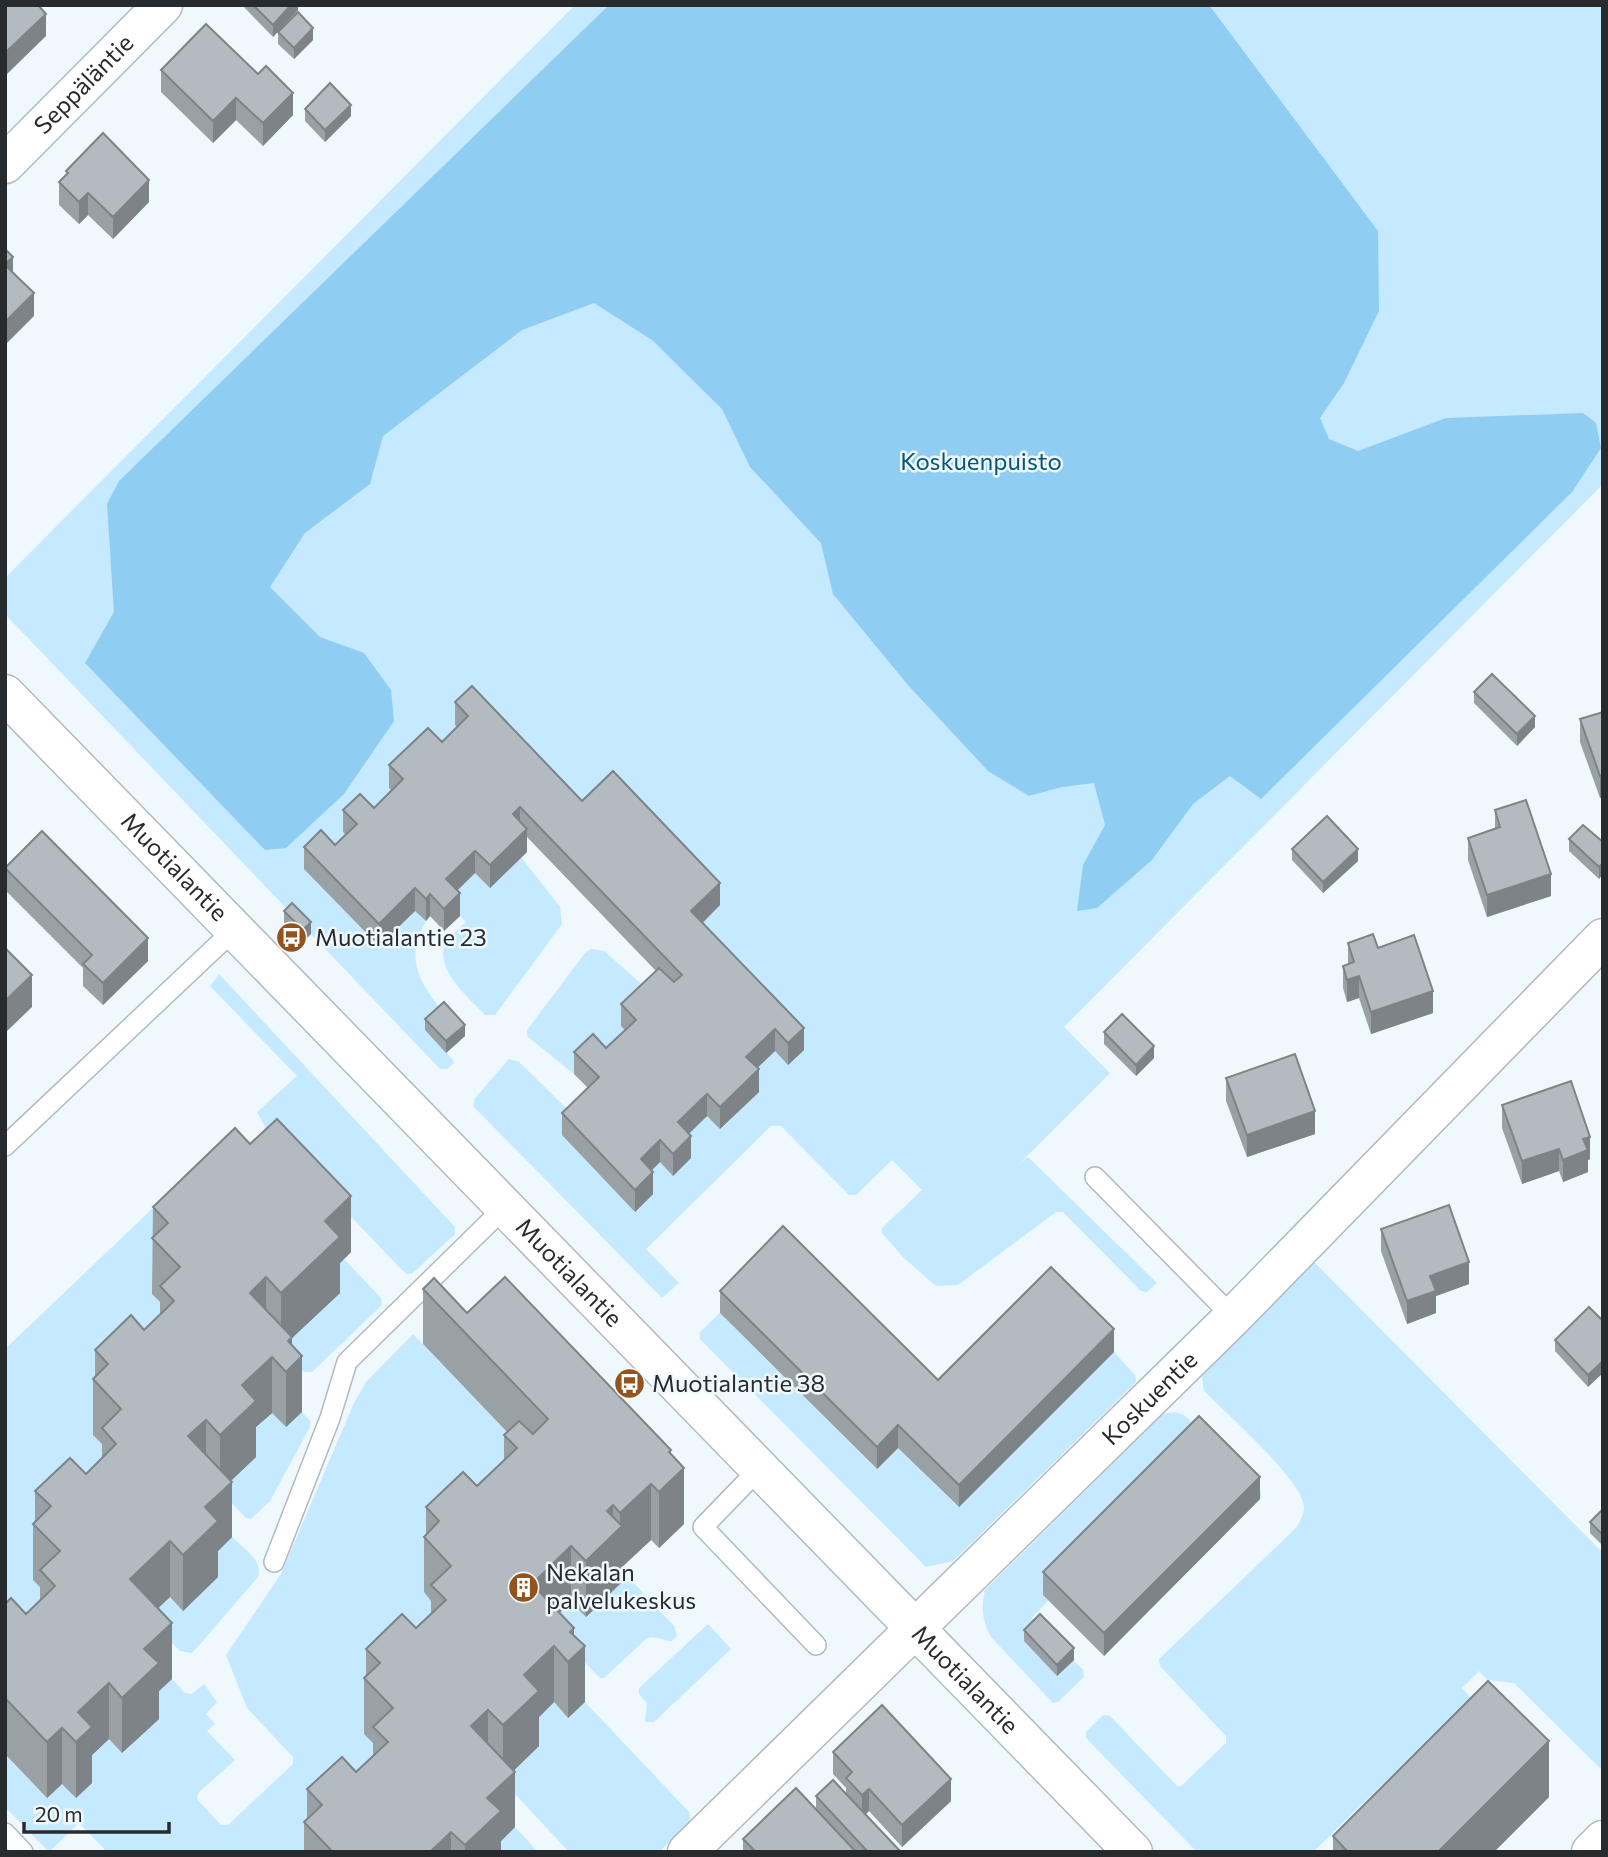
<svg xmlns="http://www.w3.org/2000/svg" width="1608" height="1857" font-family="Commissioner,sans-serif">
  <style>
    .green { fill: #c5e9ff }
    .forest { fill: #8fcdf2 }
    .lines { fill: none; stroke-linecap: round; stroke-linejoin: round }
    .service-casing { stroke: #b2bac0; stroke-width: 22 }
    .minor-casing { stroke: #b2bac0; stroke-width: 41 }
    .tertiary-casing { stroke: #b2bac0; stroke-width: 41 }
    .service { stroke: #fff; stroke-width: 19 }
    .minor { stroke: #fff; stroke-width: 38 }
    .tertiary { stroke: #fff; stroke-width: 38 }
    .wall { fill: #9aa1a5 }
    .shaded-wall { fill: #7d8386 }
    .building { fill: #b3bbc0; stroke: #7d8386; stroke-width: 2 }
    .labels { text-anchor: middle; stroke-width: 5; stroke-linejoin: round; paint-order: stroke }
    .street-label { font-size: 24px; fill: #282b2d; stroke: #eff8fd }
    .park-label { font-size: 24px; fill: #045578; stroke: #eff8fd }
    .poi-label { font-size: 24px; fill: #282b2d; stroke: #eff8fd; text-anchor: start }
  </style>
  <rect width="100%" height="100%" fill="#eff8fd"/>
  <g class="green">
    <path d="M575,5H1603V484L1064,1027L1110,1073L1019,1164L1028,1157L1157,1283L1147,1292L1141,1291L1063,1212H1056L958,1285L936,1286L905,1259L882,1233V1228L922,1190L892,1160L856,1195H849L781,1126H771L646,1249L679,1283L662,1298L473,1106L475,1098L509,1059L519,1062L641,1181L660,1162L673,1176L691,1158L678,1144L707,1116L721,1129L758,1092L746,1079L775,1051L788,1065L582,823L468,739L389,788L403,802L344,832L357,846L379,946L415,911L426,921C404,958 419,982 444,1013L426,1030L452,1059L454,1063L447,1069H440L5,614V578Z"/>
    <path d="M521,857L560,907L562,924L495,1015H485C470,999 432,967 446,942C450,935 460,928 466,922L446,901L475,873Z"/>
    <polygon points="591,949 604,951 654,995 636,1042 574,1074 527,1036 527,1030 585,953"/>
    <polygon points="219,974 455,1227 455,1234 413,1273 407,1274 402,1270 265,1127 257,1112 297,1076 210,986"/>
    <polygon points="236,1129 277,1175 180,1323 60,1607 5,1659 5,1349"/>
    <polygon points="344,1259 381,1298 382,1305 312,1372 304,1372 281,1349 339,1293 325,1277"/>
    <path d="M1312,1260L1603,1553V1771L1514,1683L1488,1680L1479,1671L1462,1688L1471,1698L1313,1852H1197L1086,1738V1732L1103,1715L1110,1716L1177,1786H1181L1226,1743V1736L1160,1666L1159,1659L1296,1528C1300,1521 1304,1515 1304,1507C1303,1481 1226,1413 1204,1391L1202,1377Z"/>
    <polygon points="720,1313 876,1469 898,1448 958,1507 1114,1352 1135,1375 1136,1382 953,1561 926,1567 700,1339 700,1332"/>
    <polygon points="413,1334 548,1475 451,1622 393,1764 313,1852 107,1852 79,1823 49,1852 5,1807 5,1754 47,1798 62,1784 77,1798 78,1768 109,1739 123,1753 158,1719 144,1705 172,1679 185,1693 192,1694 204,1684 217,1702 206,1714 215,1724 207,1731 235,1760 198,1793 197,1799 221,1825 228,1825 293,1764 293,1757 247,1708 226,1655 281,1574 354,1403 366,1382"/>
    <polygon points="302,1412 310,1421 310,1427 270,1501 251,1519 246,1518 220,1491 256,1457 242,1441 272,1413 286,1427"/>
    <path d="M1174,1412L1184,1415L1261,1492V1498L1199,1439L1032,1618L1083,1670L1084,1677L1058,1702L1053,1703L991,1637C982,1620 981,1608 985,1590L1163,1414Z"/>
    <path d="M232,1537C243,1548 264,1561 258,1577L196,1649L191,1653L180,1651L148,1618L170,1597L183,1611L205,1563Z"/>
    <path d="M613,1561L674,1626L677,1636L672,1641C663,1641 657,1635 647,1638L604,1678H600L548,1624L571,1602L586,1617L622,1582Z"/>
    <polygon points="708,1624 731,1649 654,1722 645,1722 647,1703 639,1694 639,1688"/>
    <polygon points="554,1702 568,1718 585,1702 690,1813 690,1822 659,1852 569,1852 503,1781 524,1731"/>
    <polygon points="515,1827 538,1852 489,1852"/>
  </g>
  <polygon class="forest" points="609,5 1209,5 1378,231 1379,311 1344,383 1320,418 1329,439 1358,451 1446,418 1583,413 1596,423 1601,448 1572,492 1261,799 1230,776 1193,804 1152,860 1097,908 1077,911 1083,865 1105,825 1094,783 1062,787 1029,796 988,771 908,685 833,594 821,543 750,467 722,409 652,340 594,303 522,330 383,436 370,484 305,533 270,587 320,637 364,653 391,690 394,721 344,794 286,848 265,850 85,663 114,612 107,504 119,481"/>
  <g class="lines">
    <defs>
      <g id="service">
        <polyline points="5,1146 236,928"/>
        <polyline points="1095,1177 1233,1317"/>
        <polyline points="759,1469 703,1527 816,1645"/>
        <polyline points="274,1562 330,1418 347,1362 505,1207"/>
        <polyline points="5,1833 23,1852"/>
      </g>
      <g id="minor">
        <path id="s1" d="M5,164L163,5"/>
        <path id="s2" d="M687,1852L1233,1317L1603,938"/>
        <polyline points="1591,1852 1603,1840"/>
      </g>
      <g id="tertiary">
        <path id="s3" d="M5,694C382,1079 756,1467 1133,1852"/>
      </g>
    </defs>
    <use href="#service" class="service-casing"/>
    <use href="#minor" class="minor-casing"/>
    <use href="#tertiary" class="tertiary-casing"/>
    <use href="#service" class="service"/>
    <use href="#minor" class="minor"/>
    <use href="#tertiary" class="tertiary"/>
  </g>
  <g class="wall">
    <polygon points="242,5 298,5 298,10 273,37"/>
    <polygon points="278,32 313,40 294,59 278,44"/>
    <polygon points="161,70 293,115 263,146 236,120 213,143 161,92"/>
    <polygon points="305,109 351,116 325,142 305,121"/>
    <polygon points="66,171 149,202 113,239 88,215 79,224 59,205 59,182 66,175"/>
    <polygon points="1474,692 1535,727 1517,746 1474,703"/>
    <polygon points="455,702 582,801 720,905 703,923 804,1050 788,1065 775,1051 757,1068 759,1092 720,1129 707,1116 689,1134 691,1158 673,1176 660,1162 652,1170 653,1194 635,1212 562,1135 562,1113 588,1088 574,1074 574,1052 606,1048 625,1030 621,1026 621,1004 656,971 527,837 527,852 490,888 475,873 457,891 460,916 444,931 430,916 426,921 415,911 379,946 304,869 304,847 335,845 346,835 343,832 343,810 374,808 392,791 389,788 389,765 442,742 457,727 455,725"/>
    <polygon points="1603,712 1603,797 1600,798 1580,742 1580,719"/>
    <polygon points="1495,810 1551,896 1487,917 1468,860 1468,838 1495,829"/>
    <polygon points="1569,839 1603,842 1599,879 1569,851"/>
    <polygon points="1292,849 1358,861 1323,893 1292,860"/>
    <polygon points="5,867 148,961 103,1005 83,986 83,968 5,890"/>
    <polygon points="284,911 311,934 303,942 284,923"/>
    <polygon points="1348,943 1433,1013 1371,1034 1359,998 1347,1002 1343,988 1343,966 1348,964"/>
    <polygon points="425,1019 465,1036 446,1053 425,1030"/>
    <polygon points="1104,1032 1154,1058 1136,1076 1104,1044"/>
    <polygon points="1226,1078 1315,1134 1247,1157 1226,1101"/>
    <polygon points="1502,1105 1590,1159 1588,1160 1588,1172 1563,1182 1559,1171 1522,1184 1502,1128"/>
    <polygon points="153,1207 351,1252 340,1263 340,1293 292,1338 292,1346 302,1412 286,1427 272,1413 256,1427 256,1457 231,1481 232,1537 218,1551 218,1577 183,1611 170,1597 158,1608 172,1679 159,1691 159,1719 122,1753 109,1739 92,1755 92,1783 76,1798 62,1784 47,1798 5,1754 5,1604 26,1614 40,1601 40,1587 33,1580 33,1524 35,1521 35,1491 86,1474 102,1458 102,1444 93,1435 93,1379 95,1377 95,1350 144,1330 160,1314 160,1302 152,1294"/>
    <polygon points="1381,1229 1469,1284 1436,1296 1436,1313 1407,1324 1381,1251"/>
    <polygon points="423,1289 467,1313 671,1454 684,1524 659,1548 651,1540 622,1567 622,1582 586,1617 571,1602 559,1613 574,1636 585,1702 568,1718 554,1702 539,1717 539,1746 514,1770 515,1827 501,1841 501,1852 304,1852 304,1822 307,1819 307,1789 356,1772 373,1757 373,1743 364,1734 364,1678 366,1676 366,1649 416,1628 431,1613 431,1601 424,1592 424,1537 426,1534 426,1507 477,1486 504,1461 504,1435 507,1432 423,1344"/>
    <polygon points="720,1291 938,1380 1114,1352 959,1507 898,1448 877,1469 720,1313"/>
    <polygon points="1589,1307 1588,1387 1555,1351 1555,1340"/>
    <polygon points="1260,1499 1104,1656 1043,1595 1043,1572"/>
    <polygon points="1603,1509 1603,1546 1590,1533 1590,1522"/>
    <polygon points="1024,1630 1074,1660 1057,1676 1024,1641"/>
    <polygon points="833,1752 951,1801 902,1847 869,1811 865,1815 901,1852 743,1852 743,1839 816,1809 816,1796 846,1794 846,1788 833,1774"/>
    <polygon points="1549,1797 1494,1852 1333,1852 1333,1836"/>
  </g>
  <g class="shaded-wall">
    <polygon points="291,5 298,5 298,10 273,37 273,25"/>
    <polygon points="46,14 46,36 5,76 5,53"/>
    <polygon points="313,28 313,40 294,59 294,48"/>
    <polygon points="293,93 293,115 263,146 263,123"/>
    <polygon points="236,98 236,120 213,143 213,121"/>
    <polygon points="351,105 351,116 325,142 325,130"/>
    <polygon points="149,180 149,202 113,239 113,217"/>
    <polygon points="88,193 88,215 79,224 79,202"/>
    <polygon points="13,257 13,279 5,264"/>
    <polygon points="34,293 34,316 5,345 5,322"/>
    <polygon points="1535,716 1535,727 1517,746 1517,734"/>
    <polygon points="1603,775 1603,797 1600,798 1600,776"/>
    <polygon points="520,807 520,830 513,814"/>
    <polygon points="527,829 527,852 490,888 490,865"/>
    <polygon points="1358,849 1358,861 1323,893 1323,882"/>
    <polygon points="475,851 475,873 446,901 446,879"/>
    <polygon points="1603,863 1603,874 1599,879 1599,867"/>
    <polygon points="1551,874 1551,896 1487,917 1487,895"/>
    <polygon points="720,883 720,905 691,933 691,911"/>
    <polygon points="415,888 415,911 379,946 379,924"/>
    <polygon points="460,893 460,916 444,931 444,909"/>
    <polygon points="430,894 430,916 426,921 426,899"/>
    <polygon points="311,922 311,934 303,942 303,930"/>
    <polygon points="148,938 148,961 103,1005 103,983"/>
    <polygon points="32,975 32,1007 5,1033 5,1001"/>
    <polygon points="1359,976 1359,998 1347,1002 1347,980"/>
    <polygon points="1433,991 1433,1013 1371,1034 1371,1012"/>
    <polygon points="465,1025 465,1036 446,1053 446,1041"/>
    <polygon points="804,1028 804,1050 788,1065 788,1043"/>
    <polygon points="775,1029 775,1051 746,1079 746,1057"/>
    <polygon points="1154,1046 1154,1058 1136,1076 1136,1065"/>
    <polygon points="759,1069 759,1092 720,1129 720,1107"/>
    <polygon points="707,1094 707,1116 678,1144 678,1122"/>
    <polygon points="1315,1111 1315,1134 1247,1157 1247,1135"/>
    <polygon points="691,1136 691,1158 673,1176 673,1154"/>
    <polygon points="1590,1137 1590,1159 1588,1160 1588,1172 1563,1182 1563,1160 1583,1139"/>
    <polygon points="660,1140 660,1162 641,1181 641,1159"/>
    <polygon points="1559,1149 1559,1171 1522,1184 1522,1161"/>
    <polygon points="653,1172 653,1194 635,1212 635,1190"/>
    <polygon points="351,1196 351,1252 340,1263 340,1293 292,1338 292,1366 302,1356 302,1412 286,1427 286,1372 281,1349 281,1293 325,1221"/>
    <polygon points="1469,1262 1469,1284 1436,1296 1436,1313 1407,1324 1407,1301 1430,1276"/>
    <polygon points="266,1277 266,1333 250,1293"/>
    <polygon points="1114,1329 1114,1352 959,1507 959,1485"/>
    <polygon points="272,1357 272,1413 256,1427 256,1457 220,1491 220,1435 242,1385"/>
    <polygon points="1603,1361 1603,1373 1588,1387 1588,1375"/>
    <polygon points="206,1420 206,1476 188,1436"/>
    <polygon points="898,1425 898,1448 877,1469 877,1447"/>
    <polygon points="671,1450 671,1481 684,1468 684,1524 659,1548 659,1492 669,1452"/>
    <polygon points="1260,1477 1260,1499 1104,1656 1104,1633"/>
    <polygon points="232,1482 232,1537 218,1551 218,1577 183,1611 183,1555 205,1507"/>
    <polygon points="651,1484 651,1540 622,1567 622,1582 586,1617 586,1561 607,1511 613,1505 613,1535 620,1528 620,1513"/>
    <polygon points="170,1541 170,1597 130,1635 130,1579"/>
    <polygon points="571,1546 571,1602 532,1639 532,1584"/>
    <polygon points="172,1623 172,1679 159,1691 159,1719 122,1753 122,1698 144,1649"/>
    <polygon points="574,1628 574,1657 585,1646 585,1702 568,1718 568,1662 570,1632"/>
    <polygon points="554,1646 554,1702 539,1717 539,1746 503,1781 503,1725 524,1675"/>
    <polygon points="1074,1648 1074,1660 1057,1676 1057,1665"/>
    <polygon points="109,1683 109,1739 92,1755 92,1783 76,1798 76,1742 78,1712"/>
    <polygon points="488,1710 488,1765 471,1726"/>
    <polygon points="62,1728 62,1784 47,1798 47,1742"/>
    <polygon points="1549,1741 1549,1797 1494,1852 1438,1852"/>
    <polygon points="515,1772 515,1827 501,1841 501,1852 465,1852 465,1845 487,1798"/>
    <polygon points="951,1779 951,1801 902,1847 902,1825"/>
    <polygon points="869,1789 869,1811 862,1817 862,1795"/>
    <polygon points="451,1832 451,1852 430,1852"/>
  </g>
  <g class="building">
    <polygon points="5,5 38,5 46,14 5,53"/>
    <polygon points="253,5 291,5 273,25"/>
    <polygon points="298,12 313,28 294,48 278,32"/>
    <polygon points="206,24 258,74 266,66 293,93 263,123 236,98 213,121 161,70"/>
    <polygon points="330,83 351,105 325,130 305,109"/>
    <polygon points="103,133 149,180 113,217 88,193 79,202 59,182 68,173 66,171"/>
    <polygon points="5,249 13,257 5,264"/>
    <polygon points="5,265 34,293 5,322"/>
    <polygon points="1492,674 1535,716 1517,734 1474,692"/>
    <polygon points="472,686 582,801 613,771 720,883 691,911 804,1028 788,1043 775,1029 746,1057 759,1069 720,1107 707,1094 678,1122 691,1136 673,1154 660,1140 641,1159 653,1172 635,1190 562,1113 599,1077 574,1052 593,1034 606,1048 636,1020 621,1004 659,968 674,982 682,975 520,807 513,814 527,829 490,865 475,851 446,879 460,893 444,909 430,894 426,899 415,888 379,924 304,847 321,830 335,845 357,824 343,810 360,794 374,808 403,779 389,765 428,728 442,742 468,716 455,702"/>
    <polygon points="1603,712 1603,775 1600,776 1580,719"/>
    <polygon points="1526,800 1551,874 1487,895 1468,838 1500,827 1495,810"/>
    <polygon points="1327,816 1358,849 1323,882 1292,849"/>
    <polygon points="1583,825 1603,842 1603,863 1599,867 1569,839"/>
    <polygon points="42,831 148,938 103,983 83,964 92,955 5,868"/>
    <polygon points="292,903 311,922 303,930 284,911"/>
    <polygon points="1373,934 1378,948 1414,935 1433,991 1371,1012 1359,976 1347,980 1343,966 1354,962 1348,943"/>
    <polygon points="5,948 32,975 5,1001"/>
    <polygon points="444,1002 465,1025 446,1041 425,1019"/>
    <polygon points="1122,1014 1154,1046 1136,1065 1104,1032"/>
    <polygon points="1295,1054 1315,1111 1247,1135 1226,1078"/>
    <polygon points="1571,1081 1590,1137 1583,1139 1588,1150 1563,1160 1559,1149 1522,1161 1502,1105"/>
    <polygon points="277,1119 351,1196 325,1221 340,1237 281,1293 266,1277 250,1293 292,1337 288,1341 302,1356 286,1372 272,1357 242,1385 256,1401 220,1435 206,1420 188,1436 232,1482 205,1507 218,1521 183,1555 170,1541 130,1579 172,1623 144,1649 159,1663 122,1698 109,1683 78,1712 92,1727 76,1742 62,1728 47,1742 5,1698 5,1604 11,1598 26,1614 55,1586 40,1570 60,1551 33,1524 51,1506 35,1491 70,1458 86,1474 116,1444 102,1428 121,1409 93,1379 108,1364 95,1350 131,1315 144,1330 174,1301 160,1286 180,1267 152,1238 168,1223 153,1207 235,1128 250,1144"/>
    <polygon points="1449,1205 1469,1262 1430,1276 1436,1291 1407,1301 1381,1229"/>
    <polygon points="783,1226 938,1380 1051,1267 1114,1329 959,1485 898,1425 877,1447 720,1291"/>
    <polygon points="505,1277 671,1450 669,1452 684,1468 659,1492 651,1484 620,1513 613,1505 607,1511 622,1526 586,1561 571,1546 532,1584 574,1628 570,1632 585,1646 568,1662 554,1646 524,1675 539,1691 503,1725 488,1710 471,1726 515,1772 487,1798 501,1811 465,1845 451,1832 430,1852 330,1852 331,1850 304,1822 322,1805 307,1789 342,1757 356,1772 388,1742 373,1727 393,1708 364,1678 380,1663 366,1649 402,1614 416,1628 446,1600 431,1585 451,1566 424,1537 439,1521 426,1507 463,1472 477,1486 517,1448 504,1435 519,1421 533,1434 548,1419 423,1289 434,1278 467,1313"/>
    <polygon points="1589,1307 1603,1321 1603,1361 1588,1375 1555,1340"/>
    <polygon points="1199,1416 1260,1477 1104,1633 1043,1572"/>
    <polygon points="1603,1509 1603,1535 1590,1522"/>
    <polygon points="1040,1614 1074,1648 1057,1665 1024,1630"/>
    <polygon points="1488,1681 1549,1741 1438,1852 1348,1852 1333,1836"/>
    <polygon points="882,1705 951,1779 902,1825 869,1789 862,1795 846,1778 852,1772 833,1752"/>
    <polygon points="833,1780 901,1852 868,1852 816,1796"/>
    <polygon points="796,1788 856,1852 756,1852 743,1839"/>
  </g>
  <defs>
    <symbol id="bus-disc" viewBox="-11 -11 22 22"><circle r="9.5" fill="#93521e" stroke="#eff8fd"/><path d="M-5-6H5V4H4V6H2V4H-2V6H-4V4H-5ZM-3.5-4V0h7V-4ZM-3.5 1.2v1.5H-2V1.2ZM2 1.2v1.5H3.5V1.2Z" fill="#fff"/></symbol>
    <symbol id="building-disc" viewBox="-11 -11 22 22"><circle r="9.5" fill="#93521e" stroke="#eff8fd"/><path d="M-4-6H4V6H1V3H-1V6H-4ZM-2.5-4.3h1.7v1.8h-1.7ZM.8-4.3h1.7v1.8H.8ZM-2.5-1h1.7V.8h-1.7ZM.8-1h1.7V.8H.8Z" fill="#fff"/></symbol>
  </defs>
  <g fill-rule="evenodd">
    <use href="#bus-disc" x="274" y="920" width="35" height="35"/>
    <use href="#bus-disc" x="612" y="1366" width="35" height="35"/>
    <use href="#building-disc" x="506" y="1570" width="35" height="35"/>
  </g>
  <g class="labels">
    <g class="street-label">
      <text dy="8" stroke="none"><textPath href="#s1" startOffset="112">Seppäläntie</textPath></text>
      <text dy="8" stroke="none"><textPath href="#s3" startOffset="242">Muotialantie</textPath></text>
      <text dy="8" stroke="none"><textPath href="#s3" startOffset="808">Muotialantie</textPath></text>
      <text dy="8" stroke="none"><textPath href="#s2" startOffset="648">Koskuentie</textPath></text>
      <text dy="8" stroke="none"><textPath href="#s3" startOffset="1376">Muotialantie</textPath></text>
    </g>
    <g class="park-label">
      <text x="981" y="470">Koskuenpuisto</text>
    </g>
    <g class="poi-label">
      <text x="315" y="946">Muotialantie 23</text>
      <text x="652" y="1392">Muotialantie 38</text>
      <text x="546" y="1581">Nekalan<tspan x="546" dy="28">palvelukeskus</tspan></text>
    </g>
  </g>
  <rect width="1608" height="1857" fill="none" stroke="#282b2d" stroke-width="14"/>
  <path d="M24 1822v10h145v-10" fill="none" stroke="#282b2d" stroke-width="3.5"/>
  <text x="35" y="1822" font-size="21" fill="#282b2d" stroke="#eff8fd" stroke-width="5" paint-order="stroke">20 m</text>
</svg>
